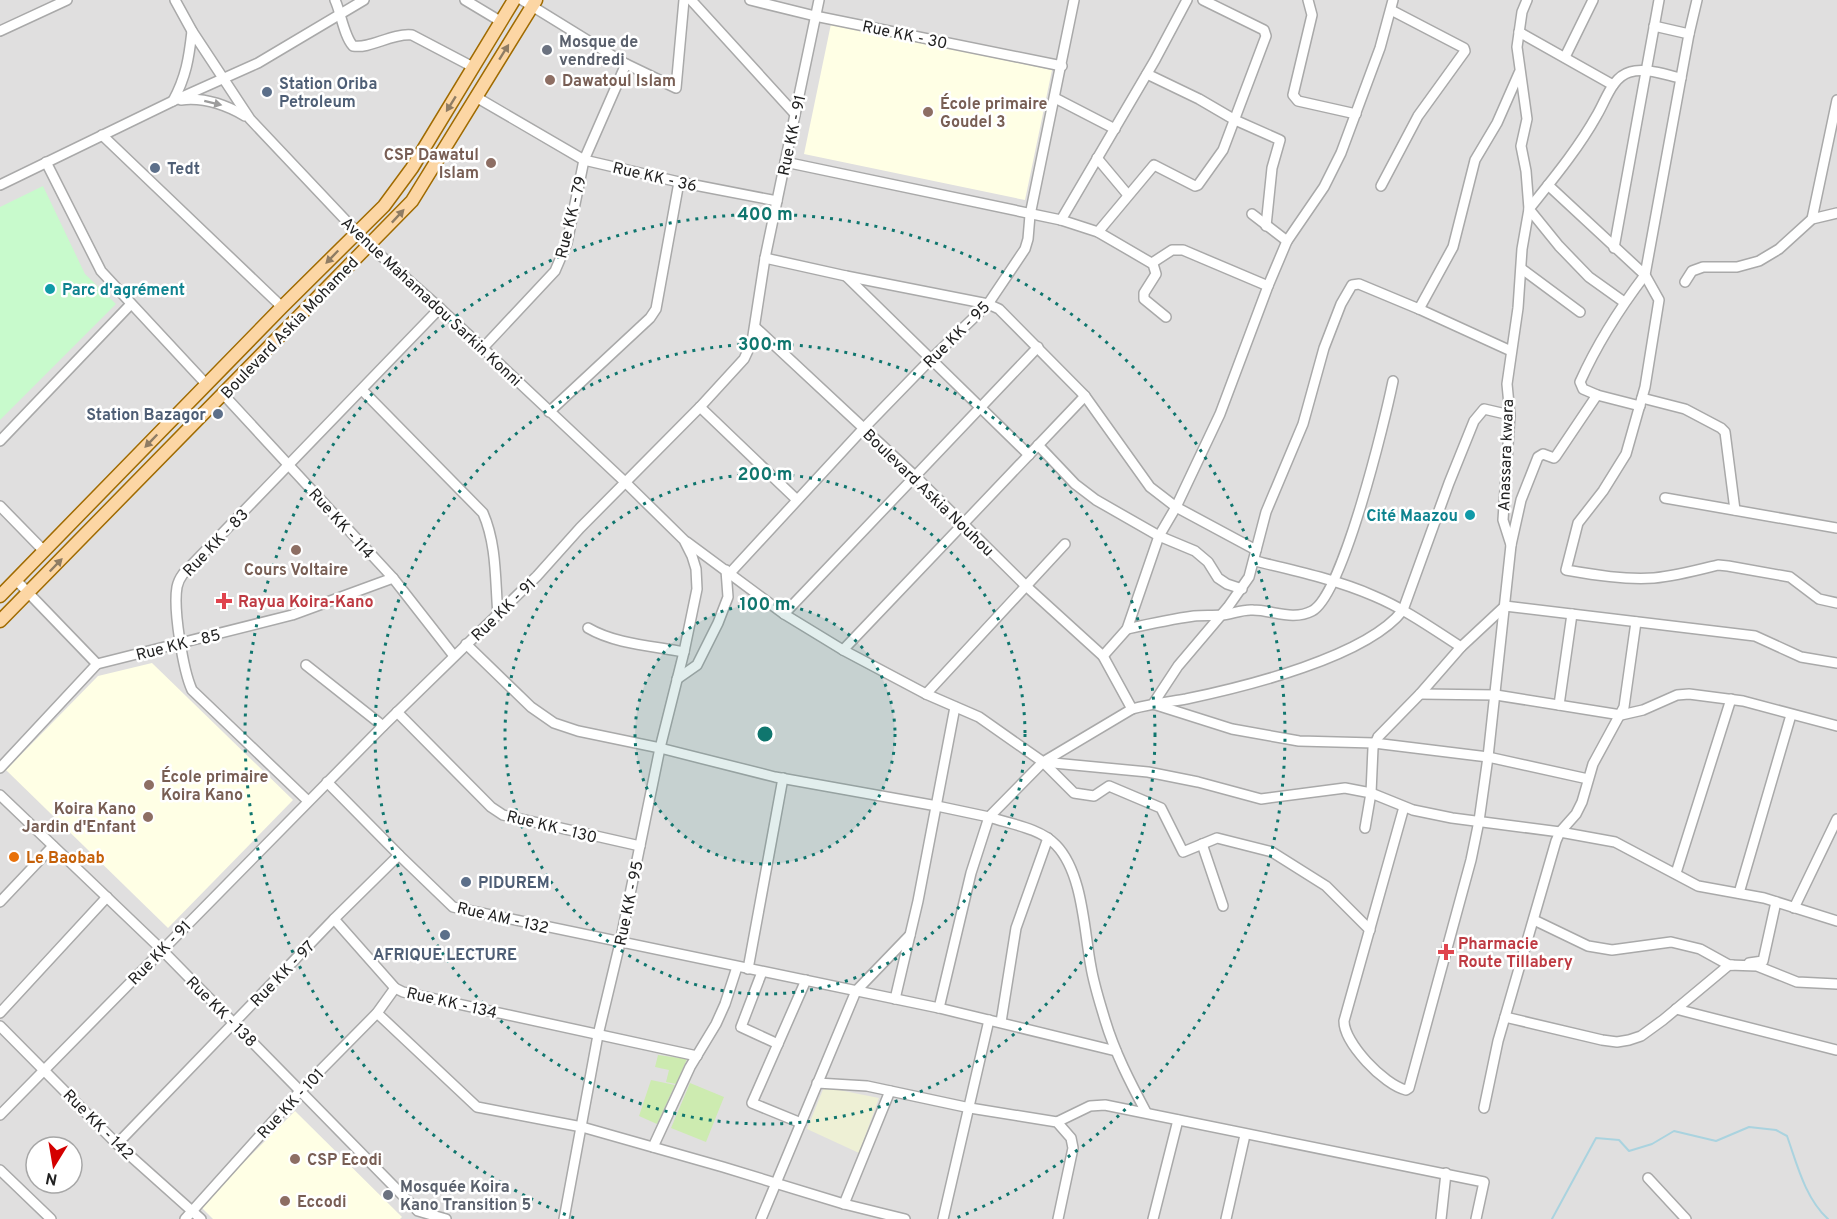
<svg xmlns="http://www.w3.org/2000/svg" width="1837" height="1219" font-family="Overpass,sans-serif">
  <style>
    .residential { fill: #e0dfdf; fill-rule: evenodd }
    .education { fill: #ffffe5 }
    .farmland { fill: #eef0d5 }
    .grass { fill: #cdebb0 }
    .park { fill: #c8facc }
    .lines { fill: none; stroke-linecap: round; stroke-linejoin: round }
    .stream { stroke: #aad3df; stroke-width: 2 }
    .minor-casing { stroke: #a9a9a9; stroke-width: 12 }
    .major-casing { stroke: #a06b00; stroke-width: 15 }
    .minor { stroke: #fff; stroke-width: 9 }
    .major { stroke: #fcd6a4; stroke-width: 12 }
    .oneway { fill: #8f7c63 }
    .oneway2 { fill: #9c9c9c }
    .ring { fill: none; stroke: #0f766e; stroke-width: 3; stroke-dasharray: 3 6 }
    .worship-dot { fill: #6b7280; stroke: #fff; stroke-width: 2 }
    .education-dot { fill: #8d6e63; stroke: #fff; stroke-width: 2 }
    .service-dot { fill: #5c6f8a; stroke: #fff; stroke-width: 2 }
    .culture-dot { fill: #0f9aa8; stroke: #fff; stroke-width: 2 }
    .health-dot { fill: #e0444e; stroke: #fff; stroke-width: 2 }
    .food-dot { fill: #e8710a; stroke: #fff; stroke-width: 2 }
    .labels { text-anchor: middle; stroke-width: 5; stroke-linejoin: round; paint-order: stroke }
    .street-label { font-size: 16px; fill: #222; stroke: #fff }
    .worship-label { font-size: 16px; font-weight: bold; fill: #5b616d; stroke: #fff; text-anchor: start }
    .education-label { font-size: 16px; font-weight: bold; fill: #785e54; stroke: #fff; text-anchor: start }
    .service-label { font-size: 16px; font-weight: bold; fill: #4e5e75; stroke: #fff; text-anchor: start }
    .culture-label { font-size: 16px; font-weight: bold; fill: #0d838f; stroke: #fff; text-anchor: start }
    .health-label { font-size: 16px; font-weight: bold; fill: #be3a42; stroke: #fff; text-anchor: start }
    .food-label { font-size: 16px; font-weight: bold; fill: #c56008; stroke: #fff; text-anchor: start }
    .centre { fill: #0f766e; stroke: #fff; stroke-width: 3 }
    .ring-label { font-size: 18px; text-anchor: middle; font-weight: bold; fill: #0f766e; stroke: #fff; stroke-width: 5; stroke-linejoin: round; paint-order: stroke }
  </style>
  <rect width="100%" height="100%" fill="#f2efe9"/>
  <path class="residential" d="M0,0H1837V1219H0ZM36,1147H72V1183H36Z"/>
  <g class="education">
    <polygon points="831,24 1052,70 1025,200 804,154"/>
    <polygon points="152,663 293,800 168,928 6,770 98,676"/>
    <polygon points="295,1111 402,1217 400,1219 213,1219 200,1206"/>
  </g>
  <polygon class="farmland" points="824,1087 879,1098 859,1153 807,1129"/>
  <g class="grass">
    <polygon points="658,1055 687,1059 676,1084 666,1082 669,1070 655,1067"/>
    <polygon points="651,1080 675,1085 657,1124 639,1116"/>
    <polygon points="690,1083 724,1097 706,1142 671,1128"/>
  </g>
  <polygon class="park" points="43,186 85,274 116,304 0,420 0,207"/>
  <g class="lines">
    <path class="stream" d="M1552,1219L1596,1138L1619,1140L1629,1151L1652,1144L1674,1131L1716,1141L1749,1127L1776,1130L1787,1136C1797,1164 1805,1198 1828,1219"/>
    <defs>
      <g id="minor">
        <polyline points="175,0 192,31 250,119 370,246 440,308 625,482 684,540 692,556 696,569 697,589 684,652 660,748 620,943 598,1035 564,1219"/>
        <path d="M335,0C341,13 344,36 353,46C371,49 391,33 412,35L473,67"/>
        <polyline points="465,0 500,21"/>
        <polyline points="522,0 626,64 676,88 684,0"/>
        <polyline points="691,0 795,114"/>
        <polyline points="750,0 815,16 1062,66"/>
        <polyline points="1308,0 1312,15 1293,95 1298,101 1356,114"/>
        <polyline points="0,31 67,0"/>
        <polyline points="1519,32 1613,85"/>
        <polyline points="1689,34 1697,0"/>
        <polyline points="1565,57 1593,0"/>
        <polyline points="1147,74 1199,99 1235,120 1280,140 1272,168 1266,226"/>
        <polyline points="476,97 584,160 679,182 777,201"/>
        <polyline points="1055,98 1115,129"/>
        <path d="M181,100C204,97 226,105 245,116"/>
        <path d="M173,101C186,77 189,58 192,31"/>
        <polyline points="102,135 282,307"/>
        <polyline points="1097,158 1128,195"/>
        <polyline points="46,162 101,271 207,385"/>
        <polyline points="785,162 1061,220 1098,232 1153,264 1156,274 1144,293 1144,299 1166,317"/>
        <polyline points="0,185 173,101 258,63 364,0"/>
        <path d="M1548,185L1645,275L1659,300L1645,387L1626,454L1603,491L1578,523L1566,570C1595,575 1625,580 1654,578C1676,576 1698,570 1718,565L1728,566L1790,577L1819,599L1837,603"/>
        <polyline points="1381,186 1418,116 1465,51 1464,48 1391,10"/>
        <polyline points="1252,214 1287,241"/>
        <polyline points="1812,219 1837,100"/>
        <polyline points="1061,220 1155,60 1187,0"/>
        <polyline points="1098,232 1154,165 1195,186 1198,185 1223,150 1266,36 1264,30 1203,0"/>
        <polyline points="1614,248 1659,0"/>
        <polyline points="765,258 846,276 988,304 999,309 1085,396 1150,487 1176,507 1256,550"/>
        <polyline points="1152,263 1172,250 1183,250 1268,286"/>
        <polyline points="1522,269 1580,312"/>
        <polyline points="846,276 1029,455"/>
        <polyline points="1685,282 1692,271 1703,267 1737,267 1759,261 1779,249 1812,219 1837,213"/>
        <path d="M1624,302L1589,277L1559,246L1529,209C1553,179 1578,149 1597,115C1606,100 1612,77 1630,72C1645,67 1666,75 1681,78"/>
        <polyline points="1419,309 1453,247 1475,160 1497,123 1519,73"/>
        <polyline points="482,349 555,271 567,243 584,160 626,64"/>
        <polyline points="1511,351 1419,309 1359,284 1352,285 1341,304 1324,348 1303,424 1266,512 1249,577 1228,607 1178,666 1153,704 1232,729 1299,741 1374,743 1488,757 1588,779"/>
        <path d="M362,390L483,513C497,545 495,581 498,615"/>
        <polyline points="223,394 393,578 454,656"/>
        <polyline points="1642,398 1685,409 1721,428 1725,432 1735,510"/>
        <path d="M1640,406L1597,395L1583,389L1580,382C1597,344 1620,308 1645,275L1689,34L1654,26"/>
        <polyline points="700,407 796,499"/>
        <polyline points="549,412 650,318 656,309 679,182"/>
        <polyline points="0,441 131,304"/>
        <polyline points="1038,445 1075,484 1096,500 1159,536 1195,551 1208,562 1218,578 1227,584 1242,589"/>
        <polyline points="1665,498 1837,528"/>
        <polyline points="0,506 44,551"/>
        <polyline points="687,542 784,614 843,650 926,694 979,717 1043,762 1132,709 1103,656 1026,586 916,477 755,327"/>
        <polyline points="1511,545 1521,500 1538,457 1543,454 1554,458 1556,456 1597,395"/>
        <path d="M1255,561C1293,570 1338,580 1374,596C1405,609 1433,629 1461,647"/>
        <polyline points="730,573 863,429 930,360 988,304 1025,249 1028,239 1030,215 1074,0"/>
        <polyline points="16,580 97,664"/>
        <polyline points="1505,606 1755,636 1801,657 1837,663"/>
        <polyline points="784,614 1038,347"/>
        <path d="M588,628C615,644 653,646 684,652"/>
        <path d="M1127,629C1149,624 1172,619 1194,616C1203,615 1213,616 1222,615C1232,614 1243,609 1253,610C1272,610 1293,621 1312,611C1343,595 1385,420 1393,381"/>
        <polyline points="466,644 531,707 554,723 578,731 660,748 775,777 937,806 989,817 1043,762"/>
        <polyline points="843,650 1085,396"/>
        <polyline points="1103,656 1127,629 1159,536 1176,507 1220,414 1268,286 1287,241 1324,187 1341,153 1380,48 1393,0"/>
        <polyline points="306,665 383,726"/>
        <polyline points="677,679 697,665 718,623 728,597 726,570"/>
        <polyline points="926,694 1065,544"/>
        <polyline points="1420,694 1496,695 1621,715 1643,710 1677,695 1689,694 1743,701 1837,726"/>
        <polyline points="1559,705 1572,614"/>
        <path d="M1132,709C1150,704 1168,702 1186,699C1244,687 1367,657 1403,610L1449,483L1474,421L1484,409L1510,415"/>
        <polyline points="397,712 491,807 503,815 640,846"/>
        <polyline points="1043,762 1148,772 1198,782 1261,799 1345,788 1371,793 1413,810 1452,818 1560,832 1615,842 1698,886 1764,898 1837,921"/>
        <polyline points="1043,762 1074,793 1094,796 1109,786 1161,808 1183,852 1217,838 1272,852 1326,886 1370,930"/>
        <polyline points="0,768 97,664 292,615 393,578"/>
        <polyline points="327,782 399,855 453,907 939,1008 1116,1051"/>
        <polyline points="0,795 161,949 418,1211 446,1219"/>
        <path d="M308,801L192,690C183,670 173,609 177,587C178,582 180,578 183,574L440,308"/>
        <path d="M1404,807L1344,1021C1344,1043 1384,1085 1406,1090L1409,1088L1471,860L1479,821L1488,757L1511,545L1503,520L1510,415L1507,384L1518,308L1522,249L1529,209L1526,171L1521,146L1527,119L1517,47L1522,12L1527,0"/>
        <polyline points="1365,828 1371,793 1373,748 1378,737 1420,694 1461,647 1505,606"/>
        <polyline points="1202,844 1223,906"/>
        <polyline points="1676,873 1731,699"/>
        <polyline points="1739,893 1791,715"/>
        <polyline points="0,902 53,846"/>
        <polyline points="1794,908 1837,819"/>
        <polyline points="334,919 395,988 403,992 697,1056"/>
        <polyline points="1534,920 1588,946 1612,950 1671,942 1700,949 1729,965 1732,965"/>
        <polyline points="1749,963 1763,961 1776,902"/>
        <polyline points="748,969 783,778"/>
        <polyline points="762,972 741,1027 778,1044"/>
        <polyline points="895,999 918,901 955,707"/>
        <path d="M939,1008L971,873L989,817C1010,824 1040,828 1056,845C1083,873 1084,931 1091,967C1094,985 1100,1003 1105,1020C1115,1053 1130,1082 1146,1112"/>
        <polyline points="1676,1009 1836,1050"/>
        <polyline points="0,1013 107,897"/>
        <polyline points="377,1013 477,1107 582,1127 723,1167 844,1204 905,1219"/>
        <polyline points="1505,1017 1602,1040 1617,1042 1629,1040 1641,1036 1663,1020 1729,965 1757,966 1797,982 1837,984"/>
        <polyline points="1001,1022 1016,928 1048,838"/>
        <polyline points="0,1026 117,1144 201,1219"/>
        <polyline points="817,1083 867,1086 970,1108 1057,1122 1071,1138 1073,1148 1058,1219"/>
        <polyline points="1484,1108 1498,1041 1556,841 1560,832 1576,814 1582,802 1593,764 1624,707 1636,622"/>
        <polyline points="0,1115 383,726 537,576 580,528 700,407 744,359 752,342 765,258 819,0"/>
        <polyline points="1057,1122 1090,1106 1105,1105 1484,1182 1476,1219"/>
        <polyline points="801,1123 752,1103 806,980"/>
        <polyline points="117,1144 334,919 399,855"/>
        <polyline points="653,1147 690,1067 716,1024 725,1004 737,967"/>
        <polyline points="0,1170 51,1219"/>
        <polyline points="1648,1178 1686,1219"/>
        <polyline points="844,1204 890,1091"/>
        <polyline points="185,1219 301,1090 377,1013 395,988"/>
        <polyline points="761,1219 856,991 910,935"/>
        <polyline points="943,1219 989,1020"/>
        <polyline points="1153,1219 1178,1120"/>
        <polyline points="1226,1219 1245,1135"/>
        <polyline points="1441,1219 1446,1173"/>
      </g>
      <g id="major">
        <polyline points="0,596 282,307 384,206 412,168 514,0"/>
        <polyline points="0,621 412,201 536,0"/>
      </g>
    </defs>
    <use href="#minor" class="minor-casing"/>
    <use href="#major" class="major-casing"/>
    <use href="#minor" class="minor"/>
    <use href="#major" class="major"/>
  </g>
  <defs><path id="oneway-solid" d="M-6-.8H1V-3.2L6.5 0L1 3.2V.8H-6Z" transform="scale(1.5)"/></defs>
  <g class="oneway">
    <use href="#oneway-solid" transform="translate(504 52) rotate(-58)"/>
    <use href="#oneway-solid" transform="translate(451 104) rotate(122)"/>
    <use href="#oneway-solid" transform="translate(398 216) rotate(-47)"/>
    <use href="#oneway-solid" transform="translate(332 257) rotate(134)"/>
    <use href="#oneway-solid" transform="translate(151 441) rotate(134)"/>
    <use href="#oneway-solid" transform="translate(56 565) rotate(-46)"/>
  </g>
  <use class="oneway2" href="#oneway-solid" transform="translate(213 103) rotate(14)"/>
  <circle cx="765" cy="734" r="130" fill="#0f766e" fill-opacity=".12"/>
  <g class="ring">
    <circle cx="765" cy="734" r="130"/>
    <circle cx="765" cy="734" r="260"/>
    <circle cx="765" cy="734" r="390"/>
    <path d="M574 1218A520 520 0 1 1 956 1218"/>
  </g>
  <g class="worship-dot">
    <circle cx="547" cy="50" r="6"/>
    <circle cx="388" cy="1195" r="6"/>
  </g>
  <g class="education-dot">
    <circle cx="550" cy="80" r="6"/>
    <circle cx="928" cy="112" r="6"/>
    <circle cx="491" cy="163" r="6"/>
    <circle cx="296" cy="550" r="6"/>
    <circle cx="149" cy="785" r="6"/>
    <circle cx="148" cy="817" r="6"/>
    <circle cx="295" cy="1159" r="6"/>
    <circle cx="285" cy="1201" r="6"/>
  </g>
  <g class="service-dot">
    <circle cx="267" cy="92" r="6"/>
    <circle cx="155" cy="168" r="6"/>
    <circle cx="218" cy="414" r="6"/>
    <circle cx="466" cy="882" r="6"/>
    <circle cx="445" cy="935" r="6"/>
  </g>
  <g class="culture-dot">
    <circle cx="50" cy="289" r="6"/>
    <circle cx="1470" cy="515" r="6"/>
  </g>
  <g class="health-dot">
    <path d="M221 592h6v6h6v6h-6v6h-6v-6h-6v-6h6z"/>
    <path d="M1443 943h6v6h6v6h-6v6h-6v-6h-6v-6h6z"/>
  </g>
  <circle class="food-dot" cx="14" cy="857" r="6"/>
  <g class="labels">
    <g class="street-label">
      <text transform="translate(905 34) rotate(12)" y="6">Rue KK - 30</text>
      <text transform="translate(791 135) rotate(-78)" y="6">Rue KK - 91</text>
      <text transform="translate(655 176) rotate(13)" y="6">Rue KK - 36</text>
      <text transform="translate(570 217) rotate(-76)" y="6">Rue KK - 79</text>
      <text transform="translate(432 301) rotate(43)" y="6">Avenue Mahamadou Sarkin Konni</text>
      <text transform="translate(289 327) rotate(-46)" y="6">Boulevard Askia Mohamed</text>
      <text transform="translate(956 334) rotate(-45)" y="6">Rue KK - 95</text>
      <text transform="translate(1505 455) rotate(-88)" y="6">Anassara kwara</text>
      <text transform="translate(929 492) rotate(44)" y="6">Boulevard Askia Nouhou</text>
      <text transform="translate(342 523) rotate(48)" y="6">Rue KK - 114</text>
      <text transform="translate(215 542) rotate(-46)" y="6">Rue KK - 83</text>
      <text transform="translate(503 609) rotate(-44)" y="6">Rue KK - 91</text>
      <text transform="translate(178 644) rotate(-14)" y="6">Rue KK - 85</text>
      <text transform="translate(552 826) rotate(14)" y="6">Rue KK - 130</text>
      <text transform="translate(628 903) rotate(-78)" y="6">Rue KK - 95</text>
      <text transform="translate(503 917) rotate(13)" y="6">Rue AM - 132</text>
      <text transform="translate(159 952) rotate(-46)" y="6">Rue KK - 91</text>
      <text transform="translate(282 973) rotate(-46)" y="6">Rue KK - 97</text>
      <text transform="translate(452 1002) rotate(13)" y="6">Rue KK - 134</text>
      <text transform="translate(222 1011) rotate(45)" y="6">Rue KK - 138</text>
      <text transform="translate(290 1103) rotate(-47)" y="6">Rue KK - 101</text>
      <text transform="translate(99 1124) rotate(45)" y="6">Rue KK - 142</text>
    </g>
    <g class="worship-label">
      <text x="559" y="47">Mosque de<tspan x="559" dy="18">vendredi</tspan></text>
      <text x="400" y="1192">Mosquée Koira<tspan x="400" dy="18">Kano Transition 5</tspan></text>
    </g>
    <g class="education-label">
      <text x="562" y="86">Dawatoul Islam</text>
      <text x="940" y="109">École primaire<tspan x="940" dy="18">Goudel 3</tspan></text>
      <text x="479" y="160" text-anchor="end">CSP Dawatul<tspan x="479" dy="18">Islam</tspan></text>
      <text x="296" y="575" text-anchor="middle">Cours Voltaire</text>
      <text x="161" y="782">École primaire<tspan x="161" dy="18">Koira Kano</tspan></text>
      <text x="136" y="814" text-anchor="end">Koira Kano<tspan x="136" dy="18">Jardin d'Enfant</tspan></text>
      <text x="307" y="1165">CSP Ecodi</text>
      <text x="297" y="1207">Eccodi</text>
    </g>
    <g class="service-label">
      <text x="279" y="89">Station Oriba<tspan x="279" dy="18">Petroleum</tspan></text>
      <text x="167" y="174">Tedt</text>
      <text x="206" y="420" text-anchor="end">Station Bazagor</text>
      <text x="478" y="888">PIDUREM</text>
      <text x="445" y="960" text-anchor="middle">AFRIQUE LECTURE</text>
    </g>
    <g class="culture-label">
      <text x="62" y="295">Parc d'agrément</text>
      <text x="1458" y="521" text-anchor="end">Cité Maazou</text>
    </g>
    <g class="health-label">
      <text x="238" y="607">Rayua Koira-Kano</text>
      <text x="1458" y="949">Pharmacie<tspan x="1458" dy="18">Route Tillabery</tspan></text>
    </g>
    <g class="food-label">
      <text x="26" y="863">Le Baobab</text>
    </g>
  </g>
  <circle cx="765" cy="734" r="9" class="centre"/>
  <g class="ring-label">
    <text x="765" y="220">400 m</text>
    <text x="765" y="350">300 m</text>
    <text x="765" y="480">200 m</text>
    <text x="765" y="610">100 m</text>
  </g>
  <g transform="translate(54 1165) rotate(191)"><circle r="28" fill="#ffffff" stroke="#a7a7a7" stroke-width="1.5"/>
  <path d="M0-4.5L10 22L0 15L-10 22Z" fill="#d40000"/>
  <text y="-9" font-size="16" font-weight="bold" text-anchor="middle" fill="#222222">N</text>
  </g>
</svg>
